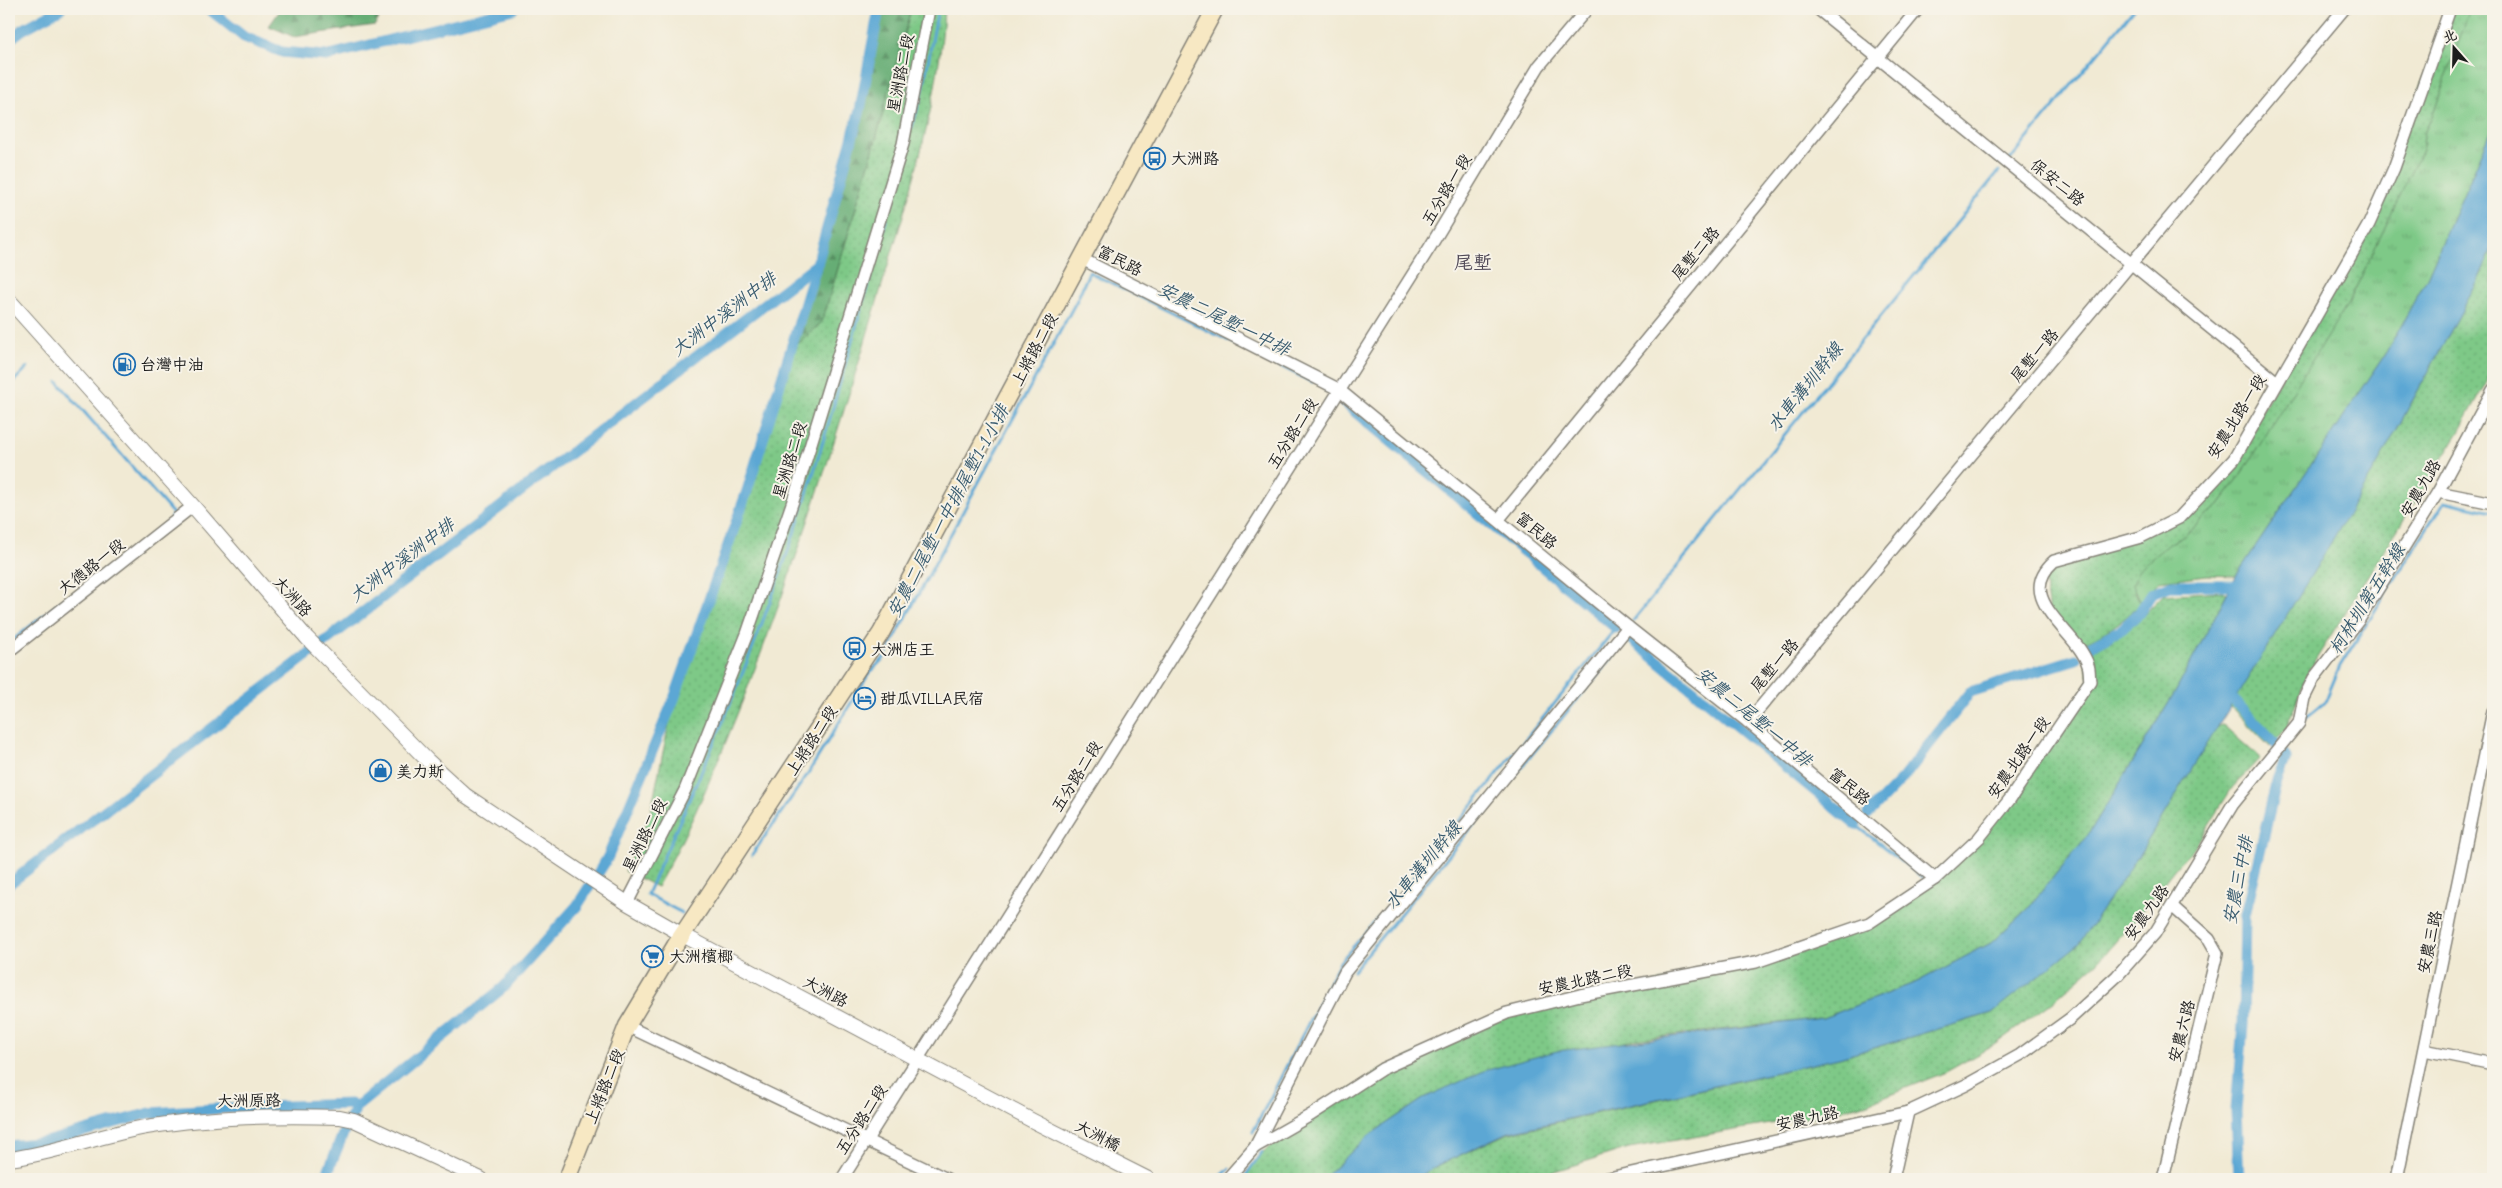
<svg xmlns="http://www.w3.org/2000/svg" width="2502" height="1188" font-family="'Comic Neue','LXGW WenKai TC',sans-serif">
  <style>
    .grass { fill: url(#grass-dots); stroke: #4d7252 }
    .forest { fill: url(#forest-firs); stroke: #416448 }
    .park { fill: url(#park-tufts); stroke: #4d7252 }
    .water { fill: #5ba7d4; stroke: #3c6278 }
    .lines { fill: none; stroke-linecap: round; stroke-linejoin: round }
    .stream { stroke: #5ba7d4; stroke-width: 3 }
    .canal { stroke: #5ba7d4; stroke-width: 11 }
    .minor-casing { stroke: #868378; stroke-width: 14 }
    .tertiary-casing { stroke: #868378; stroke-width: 16 }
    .secondary-casing { stroke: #868378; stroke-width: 19 }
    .minor { stroke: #fff; stroke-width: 11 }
    .tertiary { stroke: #fff; stroke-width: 14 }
    .secondary { stroke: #f7e8c3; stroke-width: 16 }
    .labels { text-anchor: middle; stroke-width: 4; stroke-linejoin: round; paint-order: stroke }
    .street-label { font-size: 16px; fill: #1c1c1c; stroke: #f7f3e8 }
    .poi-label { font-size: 16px; fill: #1c1c1c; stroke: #f7f3e8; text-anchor: start }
    .water-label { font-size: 18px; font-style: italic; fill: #385b6f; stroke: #f7f3e8 }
    .quarter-label { font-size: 19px; fill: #504957; stroke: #f7f3e8 }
  </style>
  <defs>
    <pattern id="grass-dots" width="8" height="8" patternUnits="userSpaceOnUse" patternTransform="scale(1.25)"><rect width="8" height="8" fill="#7ec987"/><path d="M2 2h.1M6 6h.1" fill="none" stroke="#6cac74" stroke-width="1.8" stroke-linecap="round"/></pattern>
    <pattern id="forest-firs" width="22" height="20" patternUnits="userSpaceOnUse" patternTransform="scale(1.25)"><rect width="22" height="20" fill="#66ad74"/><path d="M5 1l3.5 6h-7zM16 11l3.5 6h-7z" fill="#538c5e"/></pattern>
    <pattern id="park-tufts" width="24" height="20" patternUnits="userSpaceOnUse" patternTransform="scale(1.25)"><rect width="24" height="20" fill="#7ec987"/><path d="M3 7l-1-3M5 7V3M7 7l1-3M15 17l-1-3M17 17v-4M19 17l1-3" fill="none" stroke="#6cac74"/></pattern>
  </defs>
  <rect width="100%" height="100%" fill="#f7f3e8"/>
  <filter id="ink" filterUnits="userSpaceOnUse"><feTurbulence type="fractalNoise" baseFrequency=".02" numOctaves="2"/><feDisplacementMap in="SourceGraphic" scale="10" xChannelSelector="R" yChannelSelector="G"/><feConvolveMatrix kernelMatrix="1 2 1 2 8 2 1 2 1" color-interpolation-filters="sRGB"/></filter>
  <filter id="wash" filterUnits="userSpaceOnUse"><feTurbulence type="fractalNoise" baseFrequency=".0096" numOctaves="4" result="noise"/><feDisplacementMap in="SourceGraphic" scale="20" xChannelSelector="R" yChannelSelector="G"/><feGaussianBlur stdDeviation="1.12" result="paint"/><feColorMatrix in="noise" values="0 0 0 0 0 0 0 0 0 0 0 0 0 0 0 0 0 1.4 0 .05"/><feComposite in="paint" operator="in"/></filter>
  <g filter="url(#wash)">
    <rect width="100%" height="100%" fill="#f1ead4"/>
    <g class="grass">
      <path d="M911,9H944C939,113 903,213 874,312C835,442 794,571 744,697C718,762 692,826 657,887L625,871L650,815L674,699L747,491L789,352L822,322L873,150Z"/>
      <path d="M2450,9H2471L2434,112L2425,131L2422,150L2393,215L2350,299L2308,370L2241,475L2218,506L2185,535L2166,546L2135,592L2141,603C2121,624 2104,634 2077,646L2049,612L2043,571L2179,518L2234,459L2369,224Z"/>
      <polygon points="2493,246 2493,371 2459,432 2308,672 2286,729 2270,747 2230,706 2381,458 2477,283"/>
      <polygon points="2223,591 2227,593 2176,691 2088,835 2027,909 1991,943 1917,982 1823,1018 1632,1040 1426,1097 1368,1136 1323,1179 1243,1179 1259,1155 1311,1115 1382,1069 1507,1013 1756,962 1869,923 1979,838 2090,681 2083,655 2111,641 2135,624 2163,595"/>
      <polygon points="2223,725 2260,758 2232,788 2193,850 2176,867 2137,917 2097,963 2050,1004 1994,1045 1946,1072 1868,1103 1823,1115 1629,1148 1529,1179 1415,1179 1439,1165 1506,1134 1839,1058 1992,1013 2137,858 2218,726"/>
    </g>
    <g class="forest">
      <polygon points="281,9 365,9 380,17 375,25 294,37 269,26"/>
      <polygon points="879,9 911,9 873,150 822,322 789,352 817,264 860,110"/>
    </g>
    <polygon class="park" points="2470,9 2493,9 2493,127 2427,278 2383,358 2236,576 2207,575 2159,581 2141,603 2133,584 2138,570 2166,546 2185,535 2218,506 2241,475 2351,298 2422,150 2425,131 2434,112"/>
    <polygon class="water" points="2493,127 2493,246 2477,283 2381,458 2317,566 2137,858 2079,944 1992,1013 1839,1058 1506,1133 1439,1165 1415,1179 1323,1179 1368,1136 1426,1097 1484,1071 1557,1051 1823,1018 1917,982 1991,943 2027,909 2088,835 2176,691 2236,576 2383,358 2427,278"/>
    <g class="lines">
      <g class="stream">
        <polyline points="912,127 923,89 938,9"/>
        <polyline points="2010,160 2134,9"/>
        <polyline points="58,382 174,515 171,517"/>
        <polyline points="9,386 28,367"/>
        <polyline points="1322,387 1333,395"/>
        <polyline points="1633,621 1999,171"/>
        <polyline points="9,643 65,599"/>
        <polyline points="2304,719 2325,702 2340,666 2444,501 2493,512"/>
        <polyline points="1856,825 1923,878"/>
        <polyline points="752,855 807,775 870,672 884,658 1077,300 1089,272 1312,382"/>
        <path d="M682,913L647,894C691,797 734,700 771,599C817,475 850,346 886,220"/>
        <polyline points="1353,971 1628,638"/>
        <polyline points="1253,1132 1339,963 1408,884 1616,628"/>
        <polyline points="1218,1179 1229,1169"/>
        <polyline points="1243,1179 1262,1152"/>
      </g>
      <g class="canal">
        <polyline points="209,9 244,37 282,52 326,56 513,9"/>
        <polyline points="9,40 22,30 60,9"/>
        <polyline points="1342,401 1616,628"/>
        <polyline points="1629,637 1856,825"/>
        <polyline points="2089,647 2122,629 2139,613 2152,593 2172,585 2237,585 2246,581"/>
        <polyline points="2223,689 2277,745 2286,758 2276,784 2245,915 2243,1025 2236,1110 2239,1179"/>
        <polyline points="1868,814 1903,778 1970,692 2076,659"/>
        <polyline points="9,884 817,264"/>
        <polyline points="9,1146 45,1142 150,1113 231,1108 350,1104 356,1107 504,987 577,906 607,859 674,699 747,491 817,264 860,110 879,9"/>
        <polyline points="325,1179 345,1129 354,1112"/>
      </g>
    </g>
  </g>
  <g filter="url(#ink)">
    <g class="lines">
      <defs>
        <g id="minor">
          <polyline points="1818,9 2277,382"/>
          <polyline points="1082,259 1338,389 1628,627 1748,722 1935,879"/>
          <polyline points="2438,492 2493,503"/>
          <polyline points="1499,519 1918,9"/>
          <polyline points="9,651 193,506"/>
          <polyline points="1748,722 2344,9"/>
          <polyline points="627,903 685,790 747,634 797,489 903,144 929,9"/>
          <polyline points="627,1026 947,1179"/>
          <polyline points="2424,1050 2493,1064"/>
          <path d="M1255,1147L1311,1115L1382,1069L1507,1013L1580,995L1756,962L1869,923L1935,879L1979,838L2010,799L2090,681C2089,676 2090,670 2088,665C2077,630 2012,599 2054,561L2141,537L2179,518L2234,459L2369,224L2394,168L2450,9"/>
          <polyline points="842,1179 1430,247 1539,66 1587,9"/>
          <polyline points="1227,1179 1255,1147 1345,972 1628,627"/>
          <polyline points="1604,1179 1908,1112 1966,1085 2020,1055 2071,1018 2117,976 2155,933 2233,804 2299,723 2304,698 2314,678 2358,621 2438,492 2493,390"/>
          <polyline points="1893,1179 1908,1112"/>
          <polyline points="2163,1179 2217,953 2209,939 2173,907"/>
          <polyline points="2397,1179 2493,711"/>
        </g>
        <g id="tertiary">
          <polyline points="9,300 193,506 307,638 428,761 465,795 627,903 683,935 1033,1121 1148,1179"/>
          <path d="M9,1159C56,1153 100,1135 146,1127C209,1116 275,1115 340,1117L354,1120L481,1179"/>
        </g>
        <polyline id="secondary" points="567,1179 627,1026 675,946 881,633 1215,9"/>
      </defs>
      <use href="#minor" class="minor-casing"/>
      <use href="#tertiary" class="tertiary-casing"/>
      <use href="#secondary" class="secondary-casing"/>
      <use href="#minor" class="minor"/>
      <use href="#tertiary" class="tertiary"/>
      <use href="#secondary" class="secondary"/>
    </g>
  </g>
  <defs>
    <symbol id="bus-ring" viewBox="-11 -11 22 22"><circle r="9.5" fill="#f7f3e8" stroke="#1f6fb2" stroke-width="1.5"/><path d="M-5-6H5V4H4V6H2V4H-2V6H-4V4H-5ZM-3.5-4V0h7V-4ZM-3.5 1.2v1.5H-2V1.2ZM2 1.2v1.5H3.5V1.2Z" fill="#1f6fb2"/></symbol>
    <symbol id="fuel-ring" viewBox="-11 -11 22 22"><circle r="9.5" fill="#f7f3e8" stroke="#1f6fb2" stroke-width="1.5"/><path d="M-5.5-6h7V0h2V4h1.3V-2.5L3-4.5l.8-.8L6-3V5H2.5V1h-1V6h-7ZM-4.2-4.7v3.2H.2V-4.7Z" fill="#1f6fb2"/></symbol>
    <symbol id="hotel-ring" viewBox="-11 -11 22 22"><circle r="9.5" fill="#f7f3e8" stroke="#1f6fb2" stroke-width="1.5"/><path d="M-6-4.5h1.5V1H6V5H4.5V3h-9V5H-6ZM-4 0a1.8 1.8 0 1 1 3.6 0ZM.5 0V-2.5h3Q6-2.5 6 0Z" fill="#1f6fb2"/></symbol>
    <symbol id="shop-ring" viewBox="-11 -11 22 22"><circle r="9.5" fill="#f7f3e8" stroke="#1f6fb2" stroke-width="1.5"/><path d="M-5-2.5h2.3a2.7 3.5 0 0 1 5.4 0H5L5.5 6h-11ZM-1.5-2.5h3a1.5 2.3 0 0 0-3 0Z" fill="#1f6fb2"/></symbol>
    <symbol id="supermarket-ring" viewBox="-11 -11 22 22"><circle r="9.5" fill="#f7f3e8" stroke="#1f6fb2" stroke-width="1.5"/><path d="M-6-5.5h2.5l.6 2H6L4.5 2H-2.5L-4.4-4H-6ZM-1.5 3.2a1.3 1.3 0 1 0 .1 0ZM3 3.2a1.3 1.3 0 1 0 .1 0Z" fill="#1f6fb2"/></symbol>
  </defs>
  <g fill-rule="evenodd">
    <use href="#bus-ring" x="1142" y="146" width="25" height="25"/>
    <use href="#fuel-ring" x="112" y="352" width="25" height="25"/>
    <use href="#bus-ring" x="842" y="636" width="25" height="25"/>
    <use href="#hotel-ring" x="852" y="686" width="25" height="25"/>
    <use href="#shop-ring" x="368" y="758" width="25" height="25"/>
    <use href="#supermarket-ring" x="640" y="944" width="25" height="25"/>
  </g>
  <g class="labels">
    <g class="street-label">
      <text transform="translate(900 73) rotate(-79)" y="6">星洲路二段</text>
      <text transform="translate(2058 182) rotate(39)" y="6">保安二路</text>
      <text transform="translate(1446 189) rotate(-59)" y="6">五分路一段</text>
      <text transform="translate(1695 253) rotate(-50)" y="6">尾塹二路</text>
      <text transform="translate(1120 260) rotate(27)" y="6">富民路</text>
      <text transform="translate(1034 349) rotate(-62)" y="6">上將路二段</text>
      <text transform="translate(2034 355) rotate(-50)" y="6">尾塹一路</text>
      <text transform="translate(2236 416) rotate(-58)" y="6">安農北路一段</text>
      <text transform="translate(1292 433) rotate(-58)" y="6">五分路二段</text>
      <text transform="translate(789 460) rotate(-73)" y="6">星洲路二段</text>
      <text transform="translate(2420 488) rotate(-60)" y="6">安農九路</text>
      <text transform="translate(1537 530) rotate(40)" y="6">富民路</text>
      <text transform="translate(91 566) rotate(-38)" y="6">大德路一段</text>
      <text transform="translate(293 596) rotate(48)" y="6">大洲路</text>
      <text transform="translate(1774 665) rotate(-50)" y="6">尾塹一路</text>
      <text transform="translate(811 740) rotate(-57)" y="6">上將路二段</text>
      <text transform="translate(2018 757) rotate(-55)" y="6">安農北路一段</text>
      <text transform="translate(1076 776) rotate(-58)" y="6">五分路二段</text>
      <text transform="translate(1850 786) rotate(40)" y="6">富民路</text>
      <text transform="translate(644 835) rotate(-64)" y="6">星洲路二段</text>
      <text transform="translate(2146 912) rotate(-54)" y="6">安農九路</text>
      <text transform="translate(2429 942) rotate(-78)" y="6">安農三路</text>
      <text transform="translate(1585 979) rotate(-12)" y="6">安農北路二段</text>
      <text transform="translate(826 991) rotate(28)" y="6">大洲路</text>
      <text transform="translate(2181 1031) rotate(-76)" y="6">安農六路</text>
      <text transform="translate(604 1086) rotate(-68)" y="6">上將路二段</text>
      <text transform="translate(249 1100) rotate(-1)" y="6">大洲原路</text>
      <text transform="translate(1807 1118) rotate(-12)" y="6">安農九路</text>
      <text transform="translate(861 1119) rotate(-57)" y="6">五分路二段</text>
      <text transform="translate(1098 1135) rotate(27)" y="6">大洲橋</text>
    </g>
    <g class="poi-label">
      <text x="1171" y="164">大洲路</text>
      <text x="140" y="370">台灣中油</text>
      <text x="871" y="655">大洲店王</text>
      <text x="880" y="704">甜瓜VILLA民宿</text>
      <text x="396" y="777">美力斯</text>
      <text x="669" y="962">大洲檳榔</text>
    </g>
    <g class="water-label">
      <text transform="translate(724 314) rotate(-37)" y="6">大洲中溪洲中排</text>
      <text transform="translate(1224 319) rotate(26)" y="6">安農二尾塹一中排</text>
      <text transform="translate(1805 387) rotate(-51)" y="6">水車溝圳幹線</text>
      <text transform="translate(948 511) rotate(-62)" y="6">安農二尾塹一中排尾塹1-1小排</text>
      <text transform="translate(402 560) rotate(-37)" y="6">大洲中溪洲中排</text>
      <text transform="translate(2367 599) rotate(-58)" y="6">柯林圳第五幹線</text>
      <text transform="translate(1754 717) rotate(40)" y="6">安農二尾塹一中排</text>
      <text transform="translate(1423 865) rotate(-50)" y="6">水車溝圳幹線</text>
      <text transform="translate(2238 880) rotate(-79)" y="6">安農三中排</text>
    </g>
    <g class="quarter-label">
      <text x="1473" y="269">尾塹</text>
    </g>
  </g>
  <rect width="2502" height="1188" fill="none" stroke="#f7f3e8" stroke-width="30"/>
  <g transform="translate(2454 48) rotate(340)" stroke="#f7f3e8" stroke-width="4" paint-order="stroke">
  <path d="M0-4L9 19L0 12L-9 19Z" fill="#1c1c1c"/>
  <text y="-8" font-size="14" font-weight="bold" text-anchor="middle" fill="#1c1c1c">北</text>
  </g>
</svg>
